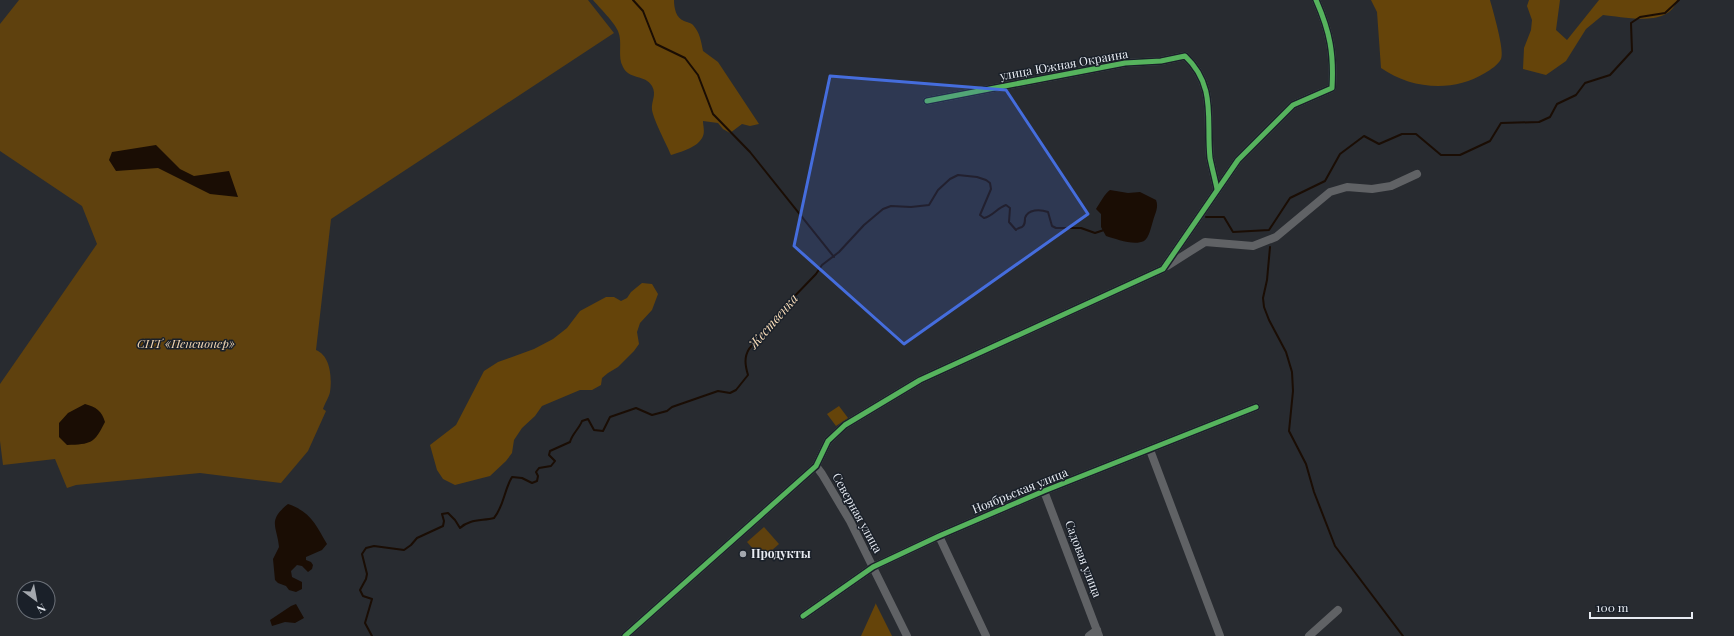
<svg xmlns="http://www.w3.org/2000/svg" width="1734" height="636" font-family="'Playfair Display',serif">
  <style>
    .green { fill: #5f410e }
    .forest { fill: #65440a }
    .water { fill: #1a0d04 }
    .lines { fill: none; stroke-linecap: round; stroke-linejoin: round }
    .stream { stroke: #1a0d04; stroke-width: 2 }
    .minor { stroke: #606265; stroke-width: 8 }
    .cycleway-casing { stroke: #1a2029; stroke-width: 8 }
    .cycleway { stroke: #56b35d; stroke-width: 5 }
    .marked { fill: #456ddd; fill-opacity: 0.2; stroke: #456ddd; stroke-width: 3; stroke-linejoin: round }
    .poi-dot { fill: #a4a8ae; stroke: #1a2029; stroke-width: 1.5 }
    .labels { text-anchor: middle; stroke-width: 3; stroke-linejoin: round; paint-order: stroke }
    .street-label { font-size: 12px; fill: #e7ebf2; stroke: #1a2029 }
    .park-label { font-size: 12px; font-style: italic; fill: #f5d9b5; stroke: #1a2029 }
    .poi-label { font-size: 12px; font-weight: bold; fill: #e7ebf2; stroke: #1a2029; text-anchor: start }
    .water-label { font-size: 13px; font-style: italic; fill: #f9ddb9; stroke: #1a2029 }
  </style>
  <rect width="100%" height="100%" fill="#282b30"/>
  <g class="green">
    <path d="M19,0H588L614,33L331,219L316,350C331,356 332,379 330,392C329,397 325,403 323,409L326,411L308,451L281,483L200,473L76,485L67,488L55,459L3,465L0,441V384L97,244L82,206L0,151V24Z"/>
    <polygon points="764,527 779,544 762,559 747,542"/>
  </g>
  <g class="forest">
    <path d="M593,0H674C674,8 676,18 684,21C688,23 690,22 693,25C700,33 701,41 703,51L718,62L759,124L750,126L742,124L730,133L723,129L718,123L703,121C703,125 705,132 703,136C699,147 681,152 671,155C666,143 654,121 652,110C651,101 657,95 652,86C645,74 629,80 623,67C617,57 623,42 618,31C615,23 599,7 593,0Z"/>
    <path d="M1371,0H1490C1493,11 1505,51 1501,59C1498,65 1490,70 1485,73C1453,93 1411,89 1381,68L1377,12Z"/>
    <path d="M1529,0H1560L1556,30L1567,40L1599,0H1677C1669,28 1624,17 1603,15L1586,29L1566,61L1546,75L1523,69L1524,48L1531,30L1532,20L1527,6Z"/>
    <polygon points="642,283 652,284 658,294 652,310 640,323 637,332 639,344 634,351 618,367 608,373 602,378 601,385 592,390 580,390 542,406 535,416 522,428 514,440 512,453 506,461 490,476 455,485 443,479 437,470 430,445 456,425 484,371 498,362 534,349 553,339 567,328 580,311 606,297 614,297 621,301 627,298 631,292"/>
    <polygon points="839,406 848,418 836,426 827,414"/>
    <polygon points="876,603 876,604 892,636 861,636"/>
  </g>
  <g class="water">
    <polygon points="156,145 180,169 194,176 229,171 238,197 210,194 158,168 116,171 109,160 112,152"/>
    <path d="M1110,190L1128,193L1140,192L1156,200C1159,208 1155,213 1153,221C1151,227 1149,238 1144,241C1134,246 1116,239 1106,236L1101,227V214L1096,209C1100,203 1105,193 1110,190Z"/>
    <path d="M85,404C96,407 102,411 105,422C94,444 91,444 67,445L59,437V423L68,413Z"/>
    <path d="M288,504C311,512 316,525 327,544L322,550L306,557V560L311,562L313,565L312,569L308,572L302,566L297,565L291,571L292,577L302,582V589L296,592L289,590L286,586L278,583L275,580L273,559L279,547C277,526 267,521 288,504Z"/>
    <polygon points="296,604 304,618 295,623 285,622 272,626 270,620 291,606"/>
  </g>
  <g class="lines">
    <g class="stream">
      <polyline points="633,0 643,11 656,44 685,58 698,75 713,114 750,152 834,257"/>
      <polyline points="1206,217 1224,217 1233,232 1269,230 1290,198 1325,181 1340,154 1364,136 1379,144 1402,134 1416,134 1441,155 1460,155 1490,141 1501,123 1539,122 1550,117 1557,104 1576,95 1585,83 1610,75 1632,51 1631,23 1640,17 1665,13 1679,0"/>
      <polyline points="1270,247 1267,280 1263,298 1264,307 1269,320 1286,352 1292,372 1293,391 1289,431 1306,464 1314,492 1335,546 1403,636"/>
      <path d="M372,636L365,623L372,599L363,596L360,590L366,579L367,574L362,554L366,548L374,546L404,550L411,545L417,538L443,526L444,521L442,514L448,513L455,520L460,528C469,519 482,521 494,518C504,506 504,490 512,477L522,478L532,483L537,481L538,476L536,472L539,468L551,466L555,461L549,455L550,451L570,442C572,434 579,429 582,421L588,419L594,430L603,431L610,417L636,408L652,415L667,411L672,407L718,391L730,393L736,390L748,375C745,365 744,357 749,349L788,303L816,274L822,265L839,252L864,225L883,209L891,206L911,207L929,205L938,190L950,179L958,175L977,177L986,180L990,183L991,189L980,215L984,218C993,216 997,208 1006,205L1010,208L1009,222L1016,230C1016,229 1022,227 1022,227C1025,225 1025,222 1025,218C1028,209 1040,209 1048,212L1052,226L1056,228H1081L1095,233L1104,230"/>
    </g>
    <g class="minor">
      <path d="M927,101L1125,63L1161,61L1185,56C1217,86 1206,120 1210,158C1212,168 1215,179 1217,189"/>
      <polyline points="1167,266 1205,242 1253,246 1276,237 1330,192 1347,187 1372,189 1391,186 1417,174"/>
      <polyline points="1150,450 1220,636"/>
      <polyline points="816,466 822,474 850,521 907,636"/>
      <polyline points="1044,491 1099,636"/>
      <polyline points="939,536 986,636"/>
      <polyline points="803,616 873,567 939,536 1044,491 1256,407"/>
      <path d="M625,636L816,466L828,441L845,425L920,380L1163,269L1238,160L1293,105L1332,88C1334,53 1330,32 1316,0"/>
      <polyline points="1089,636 1097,630"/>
      <polyline points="1309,636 1338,610"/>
    </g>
    <defs>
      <g id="cycleway">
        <path d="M927,101L1125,63L1161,61L1185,56C1217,86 1206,120 1210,158C1212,168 1215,179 1217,189"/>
        <polyline points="803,616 873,567 939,536 1044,491 1256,407"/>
        <path d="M625,636L816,466L828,441L845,425L920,380L1163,269L1238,160L1293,105L1332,88C1334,53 1330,32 1316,0"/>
      </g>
    </defs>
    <use href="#cycleway" class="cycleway-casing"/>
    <use href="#cycleway" class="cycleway"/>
  </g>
  <path class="marked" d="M830,76L1006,90L1088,214L904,344L794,246Z"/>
  <circle class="poi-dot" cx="743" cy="554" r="4"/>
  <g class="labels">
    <g class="street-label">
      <text transform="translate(1064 65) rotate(-10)" y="4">улица Южная Окраина</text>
      <text transform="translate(1020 491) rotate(-22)" y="4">Ноябрьская улица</text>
      <text transform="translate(857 513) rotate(61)" y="4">Северная улица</text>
      <text transform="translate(1083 559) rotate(69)" y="4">Садовая улица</text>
    </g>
    <g class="park-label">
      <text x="186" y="348">СНТ «Пенсионер»</text>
    </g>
    <g class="poi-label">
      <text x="751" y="558">Продукты</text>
    </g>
    <g class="water-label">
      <text transform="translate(773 321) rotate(-49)" y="5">Жественка</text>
    </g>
  </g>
  <g transform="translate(36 600) rotate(148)"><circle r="19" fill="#1a2029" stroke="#6c7179"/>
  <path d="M0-3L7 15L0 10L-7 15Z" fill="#a4a8ae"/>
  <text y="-6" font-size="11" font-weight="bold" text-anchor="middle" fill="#e7ebf2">N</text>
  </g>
  <path d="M1590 612v6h102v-6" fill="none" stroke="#e7ebf2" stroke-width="2"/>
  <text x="1596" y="612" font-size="12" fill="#e7ebf2" stroke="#1a2029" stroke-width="3" paint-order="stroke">100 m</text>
</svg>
